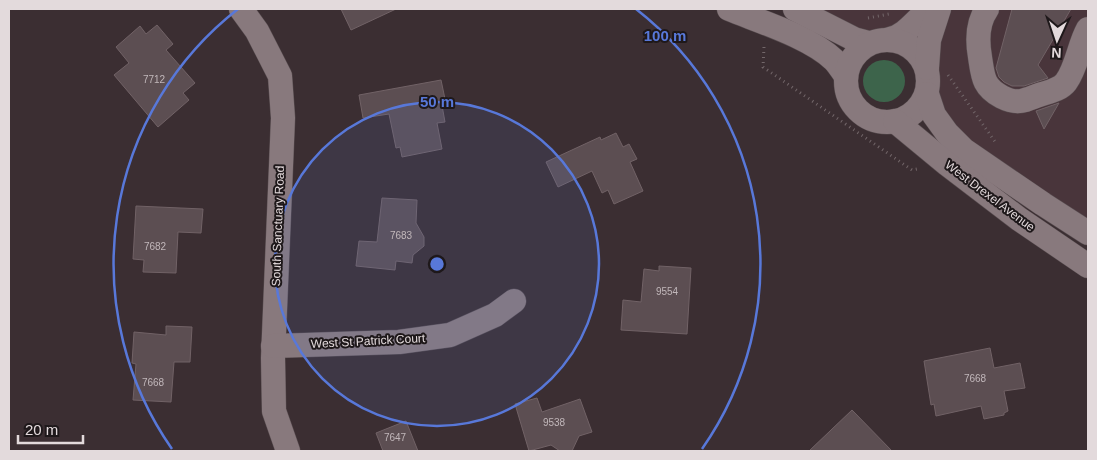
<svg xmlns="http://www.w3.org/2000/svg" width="1097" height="460" font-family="Arial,sans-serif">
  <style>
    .built { fill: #49353b }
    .green { fill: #3d644b }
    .building { fill: #5c4e52; stroke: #716266 }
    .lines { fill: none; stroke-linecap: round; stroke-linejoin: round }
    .minor-casing { stroke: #584d50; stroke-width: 25 }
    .path { stroke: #73676a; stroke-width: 3; stroke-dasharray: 1 4; stroke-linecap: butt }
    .minor { stroke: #88797d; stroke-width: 24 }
    .ring { fill: none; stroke: #5878d9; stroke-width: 2.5 }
    .labels { text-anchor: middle; stroke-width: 4; stroke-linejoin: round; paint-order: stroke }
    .number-label { font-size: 10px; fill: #c1b7ba }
    .street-label { font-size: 12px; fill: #e3dadc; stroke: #1e181a }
    .centre { fill: #5878d9; stroke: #1e181a; stroke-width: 2.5 }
    .ring-label { font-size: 15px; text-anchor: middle; font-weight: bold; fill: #5878d9; stroke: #1e181a; stroke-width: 4; stroke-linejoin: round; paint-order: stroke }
  </style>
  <rect width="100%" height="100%" fill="#3b2e32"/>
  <g class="built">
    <polygon points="806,9 916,9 891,31 863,33"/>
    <polygon points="952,9 1088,9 1088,223 969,139 956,127 934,94 933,62"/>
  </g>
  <circle class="green" cx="884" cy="81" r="21"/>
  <g class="building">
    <polygon points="341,9 396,9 351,30"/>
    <polygon points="1012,9 1071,9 1038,65 1048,78 1024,86 1012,86 1004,82 999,77 996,68"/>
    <polygon points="157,25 173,44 166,50 195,83 183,93 189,100 158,127 114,75 129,63 116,47 140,26 146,34"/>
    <polygon points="441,80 445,99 441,100 445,122 437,123 442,149 402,157 400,147 396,148 389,114 363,118 359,95"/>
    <polygon points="1059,103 1044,129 1036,111"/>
    <polygon points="616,133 623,147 629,144 637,159 630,162 643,191 614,204 608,190 602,193 592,171 558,187 546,162 600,137 601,140"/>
    <polygon points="382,198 417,200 416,223 424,237 424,246 413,255 412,263 396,261 395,270 356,266 359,241 377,242"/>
    <polygon points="136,206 203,209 201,233 178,232 176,273 143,272 144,260 133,259"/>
    <polygon points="659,266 691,268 687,334 621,330 623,300 641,302 644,269 659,271"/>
    <polygon points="166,326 192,327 190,362 174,362 171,402 133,400 136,364 132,363 134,332 166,335"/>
    <polygon points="990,348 994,368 1020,363 1025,388 1004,391 1008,411 1004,413 1004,415 984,419 981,406 936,416 934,404 931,405 924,361"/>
    <polygon points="537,398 542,412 580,399 592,432 579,436 572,451 560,451 551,445 529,451 515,404"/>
    <polygon points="852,410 892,451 809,451"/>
    <polygon points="406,421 418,451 383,451 376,433"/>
  </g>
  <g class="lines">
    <defs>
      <g id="minor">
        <polyline points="241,9 257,31 280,76 283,118 273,358 274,411 288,451"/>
        <path d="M729,9C761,22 810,37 834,60C839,65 842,71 846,76"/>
        <polyline points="795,9 854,39 869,43"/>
        <path d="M987,9C977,23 977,40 980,57C983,77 983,87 1002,97C1008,100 1015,102 1021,101C1027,100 1033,97 1039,95C1048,92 1060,90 1066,82C1077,67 1079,45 1088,29"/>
        <path d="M890,39C907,35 916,19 930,9"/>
        <circle cx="887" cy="81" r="41"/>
        <polyline points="927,68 929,40 939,9"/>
        <polyline points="927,94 934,115 947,133 964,150 1043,204 1088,233"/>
        <polyline points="895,121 947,164 1019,219 1088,266"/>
        <polyline points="273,346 399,342 450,335 495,315 514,301"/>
      </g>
    </defs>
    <use href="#minor" class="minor-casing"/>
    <g class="path">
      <polyline points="868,18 889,14"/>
      <polyline points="764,47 763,67 912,170 917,169"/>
      <polyline points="948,75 996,143"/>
    </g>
    <use href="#minor" class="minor"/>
  </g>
  <circle cx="437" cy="264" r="162" fill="#5878d9" fill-opacity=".12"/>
  <g class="ring">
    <circle cx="437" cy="264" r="162"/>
    <path d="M172 449A323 323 0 0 1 238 9M636 9A323 323 0 0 1 702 449"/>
  </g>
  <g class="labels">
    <g class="number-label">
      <text x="154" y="83">7712</text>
      <text x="401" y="239">7683</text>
      <text x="155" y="250">7682</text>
      <text x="667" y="295">9554</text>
      <text x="975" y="382">7668</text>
      <text x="153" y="386">7668</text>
      <text x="554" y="426">9538</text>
      <text x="395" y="441">7647</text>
    </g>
    <g class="street-label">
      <text transform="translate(990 196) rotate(37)" y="4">West Drexel Avenue</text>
      <text transform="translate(278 226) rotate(-88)" y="4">South Sanctuary Road</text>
      <text transform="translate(368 341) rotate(-3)" y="4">West St Patrick Court</text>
    </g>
  </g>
  <circle cx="437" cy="264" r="8" class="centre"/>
  <g class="ring-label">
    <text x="665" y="41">100 m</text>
    <text x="437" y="107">50 m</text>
  </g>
  <rect width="1097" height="460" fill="none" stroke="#e3dadc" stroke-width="20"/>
  <g transform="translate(1057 40) rotate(183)" stroke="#1e181a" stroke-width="4" paint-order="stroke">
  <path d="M0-4L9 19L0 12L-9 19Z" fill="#e3dadc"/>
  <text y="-8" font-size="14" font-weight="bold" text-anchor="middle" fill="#e3dadc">N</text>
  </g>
  <path d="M18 435v8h65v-8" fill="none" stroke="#e3dadc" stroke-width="2.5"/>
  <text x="25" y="435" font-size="15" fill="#e3dadc" stroke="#1e181a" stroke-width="4" paint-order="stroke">20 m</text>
</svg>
